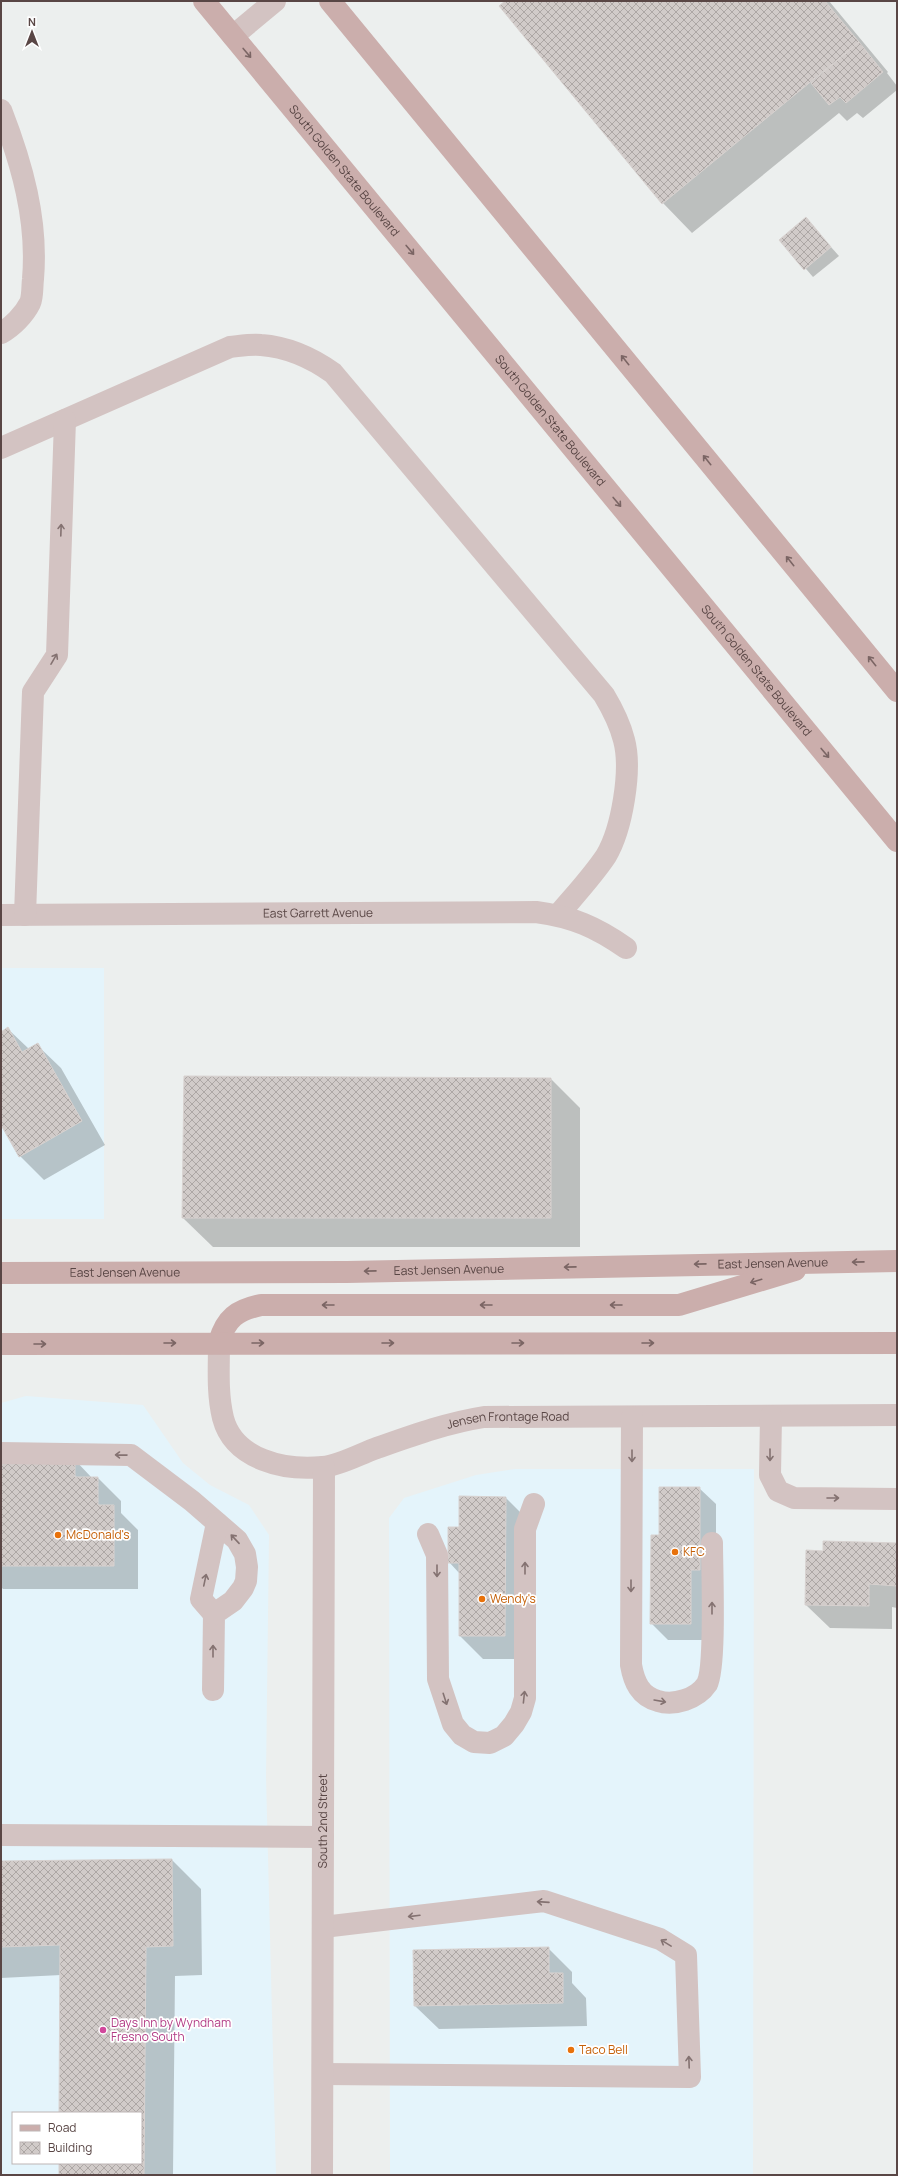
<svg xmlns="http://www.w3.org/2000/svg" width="898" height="2176" font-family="Manrope,sans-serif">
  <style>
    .commercial { fill: #e4f4fb; fill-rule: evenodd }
    .shadow { fill: #0003 }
    .building { fill: url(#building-cross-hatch); stroke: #d8d2d0 }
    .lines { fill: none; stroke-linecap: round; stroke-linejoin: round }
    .minor { stroke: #d3c3c2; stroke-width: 22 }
    .major { stroke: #cbaeac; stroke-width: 22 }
    .oneway { stroke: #7b6564 }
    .oneway2 { stroke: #847271 }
    .food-dot { fill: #e8710a; stroke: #fff; stroke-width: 1.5 }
    .hotel-dot { fill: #d1479c; stroke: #fff; stroke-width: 1.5 }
    .labels { text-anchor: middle; stroke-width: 3.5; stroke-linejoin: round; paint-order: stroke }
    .street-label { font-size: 12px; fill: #594645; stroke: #fff }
    .food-label { font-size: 12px; fill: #c56008; stroke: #fff; text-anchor: start }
    .hotel-label { font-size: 12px; fill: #b23c85; stroke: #fff; text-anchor: start }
  </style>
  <defs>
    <pattern id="building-cross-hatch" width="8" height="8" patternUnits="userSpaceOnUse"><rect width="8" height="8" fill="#d1cbc9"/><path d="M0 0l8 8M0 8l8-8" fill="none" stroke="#ada7a5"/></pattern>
  </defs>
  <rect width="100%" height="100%" fill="#ecefee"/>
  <g class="commercial">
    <rect x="1" y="968" width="103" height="251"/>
    <path d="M26,1396L143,1405L183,1463L210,1485L249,1505L269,1535L266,1776L276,2175H1V1403ZM13,2113H141V2163H13Z"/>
    <polygon points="515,1469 754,1469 753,2175 390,2175 389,1518 404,1498 476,1475"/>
  </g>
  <g class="shadow">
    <polygon points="507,1 829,1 888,72 887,73 897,86 897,90 863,118 857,113 847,121 839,113 692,233 663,203 500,6"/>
    <polygon points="806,219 839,256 813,277 781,240"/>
    <polygon points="8,1029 29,1049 37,1045 61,1068 105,1145 44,1180 20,1156 1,1123 1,1033"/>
    <polygon points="551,1079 580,1108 580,1247 213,1247 183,1218"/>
    <polygon points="1,1460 75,1460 92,1478 98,1478 121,1501 121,1513 138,1530 138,1589 3,1589 1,1587"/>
    <polygon points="699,1488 716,1504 716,1586 707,1640 668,1640 651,1623"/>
    <polygon points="460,1497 506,1498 530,1522 529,1659 483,1659 460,1636 460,1574 449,1562 460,1528"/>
    <polygon points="897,1544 897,1608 892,1607 892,1629 830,1628 806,1605 824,1552"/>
    <polygon points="172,1860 201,1889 202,1975 175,1976 173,2175 60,2175 60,2163 141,2163 141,2113 60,2113 61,1975 1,1978 1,1862"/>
    <polygon points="548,1948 572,1972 572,1983 586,1998 587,2026 439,2029 415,2006"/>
  </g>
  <g class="building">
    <polygon points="505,1 825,1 859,42 662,204 499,6"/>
    <polygon points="859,42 883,72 846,103 840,97 829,105 811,83"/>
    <polygon points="806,217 831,247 804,270 779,240"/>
    <polygon points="8,1027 22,1052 38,1043 82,1121 19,1157 1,1125 1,1032"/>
    <polygon points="184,1076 551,1078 551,1218 182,1218"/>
    <polygon points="1,1459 75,1459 75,1477 98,1477 98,1505 114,1505 114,1566 1,1566"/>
    <polygon points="659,1487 700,1487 700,1570 691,1570 691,1624 650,1624 651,1535 659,1535"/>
    <polygon points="459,1496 506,1497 505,1636 459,1636 459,1563 448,1563 448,1527 459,1527"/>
    <polygon points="823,1541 897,1543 897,1586 869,1584 869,1606 805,1605 806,1550 823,1551"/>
    <polygon points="172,1859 173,1946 146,1947 144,2175 59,2175 59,2163 141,2163 141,2113 59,2113 60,1945 1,1947 1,1861"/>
    <polygon points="549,1947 549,1973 563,1973 563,2003 414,2006 413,1950"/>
  </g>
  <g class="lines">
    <g class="minor">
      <polyline points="233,36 275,1"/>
      <path d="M1,110C22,164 38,220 33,279C32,286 33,296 30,303C24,315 12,327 1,333"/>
      <path d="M1,448L230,347C240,346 251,344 261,345C288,347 312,358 333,373L604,695C613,710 620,724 624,740C632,770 622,829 606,856C592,877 574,896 558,915"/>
      <path id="s1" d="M1,915L536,912C573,917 596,927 626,948"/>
      <polyline points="25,915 33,692 57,655 65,420"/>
      <path id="s2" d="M219,1342C219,1368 217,1393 223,1418C234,1460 285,1471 323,1467C340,1465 358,1455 374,1449C411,1436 446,1423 484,1417L897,1415"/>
      <polyline points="771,1416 770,1475 778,1491 794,1498 897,1499"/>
      <path d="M632,1417L631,1665C634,1682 640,1696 658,1701C674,1706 697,1699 707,1684C716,1667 712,1569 712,1543"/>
      <polyline points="1,1453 131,1455 192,1501 237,1540 245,1554 247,1567 246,1581 243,1588 233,1601 214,1614 213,1690"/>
      <polyline points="428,1534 437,1555 438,1679 453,1724 462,1735 474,1742 490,1743 504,1736 514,1724 521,1712 525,1698 525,1529 534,1504"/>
      <polyline points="214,1614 201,1599 217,1523"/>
      <polyline points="1,1835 323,1837"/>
      <polyline points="323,2074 690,2077 686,1955 660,1939 544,1901 323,1927"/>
      <path id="s3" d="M322,2175L324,1467"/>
    </g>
    <g class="major">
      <path id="s4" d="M204,1L897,841"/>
      <polyline points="330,1 897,691"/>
      <path id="s5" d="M1,1273L347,1272L897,1261"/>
      <path d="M219,1342C226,1318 237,1310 261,1305H679L795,1270"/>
      <polyline points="1,1344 897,1343"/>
    </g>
  </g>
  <defs><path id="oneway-shaft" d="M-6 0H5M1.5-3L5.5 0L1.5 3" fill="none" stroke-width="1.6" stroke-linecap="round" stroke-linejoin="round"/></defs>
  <g class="oneway">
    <use href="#oneway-shaft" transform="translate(247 53) rotate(50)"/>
    <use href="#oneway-shaft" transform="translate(410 250) rotate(50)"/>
    <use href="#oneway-shaft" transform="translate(625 360) rotate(-129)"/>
    <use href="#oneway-shaft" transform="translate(707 460) rotate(-129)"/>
    <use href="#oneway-shaft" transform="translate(617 502) rotate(50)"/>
    <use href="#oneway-shaft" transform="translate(790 561) rotate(-129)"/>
    <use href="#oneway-shaft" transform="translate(872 661) rotate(-129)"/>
    <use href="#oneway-shaft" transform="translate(825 753) rotate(50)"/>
    <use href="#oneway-shaft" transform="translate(858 1262) rotate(179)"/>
    <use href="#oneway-shaft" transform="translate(700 1264) rotate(179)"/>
    <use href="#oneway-shaft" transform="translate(570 1267) rotate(179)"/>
    <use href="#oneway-shaft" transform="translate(370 1271) rotate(179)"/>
    <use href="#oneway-shaft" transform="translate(756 1281) rotate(163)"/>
    <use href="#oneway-shaft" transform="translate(328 1305) rotate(180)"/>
    <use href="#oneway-shaft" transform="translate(486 1305) rotate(180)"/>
    <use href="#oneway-shaft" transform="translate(616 1305) rotate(180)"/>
    <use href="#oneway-shaft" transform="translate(170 1343)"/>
    <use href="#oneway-shaft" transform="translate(258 1343)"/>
    <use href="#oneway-shaft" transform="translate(388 1343)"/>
    <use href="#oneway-shaft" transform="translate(518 1343)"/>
    <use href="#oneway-shaft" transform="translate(648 1343)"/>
    <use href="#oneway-shaft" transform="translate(40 1344)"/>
  </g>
  <g class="oneway2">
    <use href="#oneway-shaft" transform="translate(61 530) rotate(-88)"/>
    <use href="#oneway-shaft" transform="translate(54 659) rotate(-60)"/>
    <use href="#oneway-shaft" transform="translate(121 1455) rotate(-179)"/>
    <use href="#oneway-shaft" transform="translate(770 1455) rotate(90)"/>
    <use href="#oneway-shaft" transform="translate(632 1456) rotate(90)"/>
    <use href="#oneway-shaft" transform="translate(833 1498)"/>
    <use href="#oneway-shaft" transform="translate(235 1539) rotate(-133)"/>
    <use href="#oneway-shaft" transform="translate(525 1568) rotate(-90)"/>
    <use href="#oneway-shaft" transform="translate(437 1571) rotate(90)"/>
    <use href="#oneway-shaft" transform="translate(205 1580) rotate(-78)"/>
    <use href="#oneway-shaft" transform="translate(631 1586) rotate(90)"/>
    <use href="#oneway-shaft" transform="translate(712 1608) rotate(-90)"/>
    <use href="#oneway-shaft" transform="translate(213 1651) rotate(-90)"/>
    <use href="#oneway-shaft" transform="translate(524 1697) rotate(-84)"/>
    <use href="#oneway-shaft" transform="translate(445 1699) rotate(72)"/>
    <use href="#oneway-shaft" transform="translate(660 1701) rotate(10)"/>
    <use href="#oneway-shaft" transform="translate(543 1902) rotate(-176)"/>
    <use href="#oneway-shaft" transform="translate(414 1916) rotate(173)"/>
    <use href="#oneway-shaft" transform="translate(666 1943) rotate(-149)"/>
    <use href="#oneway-shaft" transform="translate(689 2062) rotate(-92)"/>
  </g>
  <g class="food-dot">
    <circle cx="58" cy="1535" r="4"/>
    <circle cx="675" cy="1552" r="4"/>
    <circle cx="482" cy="1599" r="4"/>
    <circle cx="571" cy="2050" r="4"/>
  </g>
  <circle class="hotel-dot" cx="103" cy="2030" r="4"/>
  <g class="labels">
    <g class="street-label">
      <text dy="4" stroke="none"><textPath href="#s4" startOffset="220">South Golden State Boulevard</textPath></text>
      <text dy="4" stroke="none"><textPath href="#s4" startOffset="544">South Golden State Boulevard</textPath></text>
      <text dy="4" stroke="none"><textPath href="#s4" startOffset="868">South Golden State Boulevard</textPath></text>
      <text dy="4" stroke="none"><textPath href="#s1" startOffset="317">East Garrett Avenue</textPath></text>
      <text dy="4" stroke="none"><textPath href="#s5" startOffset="772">East Jensen Avenue</textPath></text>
      <text dy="4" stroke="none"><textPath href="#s5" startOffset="448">East Jensen Avenue</textPath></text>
      <text dy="4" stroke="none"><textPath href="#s5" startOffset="124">East Jensen Avenue</textPath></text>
      <text dy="4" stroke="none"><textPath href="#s2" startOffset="390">Jensen Frontage Road</textPath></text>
      <text dy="4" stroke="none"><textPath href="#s3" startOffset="354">South 2nd Street</textPath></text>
    </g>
    <g class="food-label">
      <text x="66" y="1539">McDonald's</text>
      <text x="683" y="1556">KFC</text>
      <text x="490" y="1603">Wendy's</text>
      <text x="579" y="2054">Taco Bell</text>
    </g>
    <g class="hotel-label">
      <text x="111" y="2027">Days Inn by Wyndham<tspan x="111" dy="14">Fresno South</tspan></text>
    </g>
  </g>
  <rect width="898" height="2176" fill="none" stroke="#594645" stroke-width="4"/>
  <rect x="12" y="2112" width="130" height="52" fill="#ffffff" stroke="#bdb5b5"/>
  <rect x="20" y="2125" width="20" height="6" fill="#cbaeac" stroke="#bdb5b5"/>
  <text x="48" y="2132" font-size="12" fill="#594645">Road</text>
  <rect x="20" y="2142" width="20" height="12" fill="url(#building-cross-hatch)" stroke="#bdb5b5"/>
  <text x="48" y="2152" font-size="12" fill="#594645">Building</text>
  <g transform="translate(32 32)" stroke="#ffffff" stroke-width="3" paint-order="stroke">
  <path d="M0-3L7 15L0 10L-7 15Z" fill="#594645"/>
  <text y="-6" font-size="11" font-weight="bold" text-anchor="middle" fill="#594645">N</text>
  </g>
</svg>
